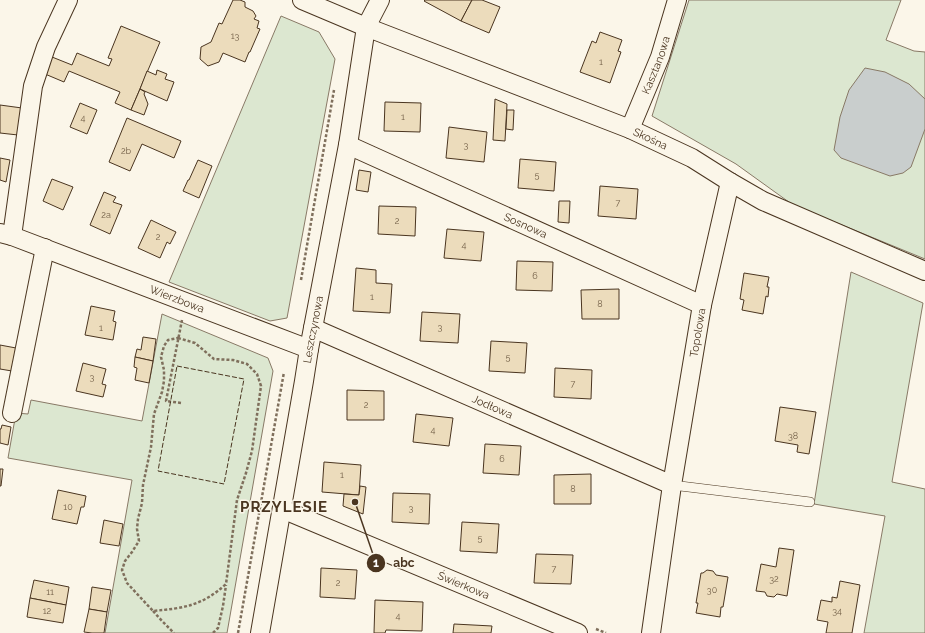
<svg xmlns="http://www.w3.org/2000/svg" width="925" height="633" font-family="Raleway,sans-serif">
  <style>
    .green { fill: #dce7d0; stroke: #887966 }
    .water { fill: #c9cecd; stroke: #887966 }
    .building { fill: #ecdcbc; stroke: #4a3520 }
    .lines { fill: none; stroke-linecap: round; stroke-linejoin: round }
    .service-casing { stroke: #4a3520; stroke-width: 10 }
    .minor-casing { stroke: #4a3520; stroke-width: 20 }
    .path { stroke: #7f6f5c; stroke-width: 2.5; stroke-dasharray: 3 2; stroke-linecap: butt }
    .service { stroke: #fbf6e9; stroke-width: 9 }
    .minor { stroke: #fbf6e9; stroke-width: 18 }
    .fence { stroke: #4a3520; stroke-width: 1; stroke-dasharray: 5 2; stroke-linecap: butt }
    .labels { text-anchor: middle; stroke-width: 3; stroke-linejoin: round; paint-order: stroke }
    .number-label { font-size: 9px; fill: #725f47 }
    .street-label { font-size: 11px; fill: #4a3520; stroke: #fbf6e9 }
    .district-label { font-size: 15px; font-weight: bold; letter-spacing: 1px; fill: #4a3520; stroke: #fbf6e9 }
    .leader { fill: none; stroke: #4a3520; stroke-width: 1.5 }
    .callout-dot { fill: #4a3520; stroke: #fbf6e9; stroke-width: 1.5 }
    .mark-label { font-size: 12px; text-anchor: middle; font-weight: bold; fill: #fff }
    .callout-label { font-size: 12px; text-anchor: middle; font-weight: bold; fill: #4a3520; stroke: #fbf6e9; stroke-width: 3; stroke-linejoin: round; paint-order: stroke }
  </style>
  <rect width="100%" height="100%" fill="#fbf6e9"/>
  <g class="green">
    <polygon points="689,0 901,0 886,40 914,51 925,52 925,259 793,205 736,164 652,116"/>
    <polygon points="281,16 319,32 335,59 287,318 270,321 169,282"/>
    <polygon points="851,272 923,303 892,482 925,489 925,633 864,633 885,516 814,504"/>
    <polygon points="162,314 268,358 273,371 227,633 105,633 132,480 8,458 16,413 28,414 31,400 142,421"/>
  </g>
  <polygon class="water" points="865,68 885,72 909,84 925,99 925,129 911,167 903,173 890,176 841,158 834,150 840,117 849,90"/>
  <g class="building">
    <polygon points="233,0 240,0 245,2 245,7 253,11 256,16 254,19 259,21 257,28 260,29 250,52 249,52 245,62 223,53 219,62 208,66 200,59 201,47 211,42 219,23 222,24"/>
    <polygon points="425,0 472,0 461,21 424,1"/>
    <polygon points="472,0 482,0 500,7 489,33 461,21"/>
    <polygon points="121,26 160,42 131,110 115,103 120,92 69,71 64,82 45,74 52,57 72,65 77,53 109,66 112,59 108,58"/>
    <polygon points="600,32 622,40 618,51 621,52 610,83 580,72 592,41 596,43"/>
    <polygon points="157,70 167,74 165,79 174,82 167,101 140,89 147,71 156,75"/>
    <polygon points="140,89 145,92 144,94 148,104 144,115 131,110"/>
    <polygon points="495,99 507,104 505,141 493,140"/>
    <polygon points="385,102 421,103 420,132 384,131"/>
    <polygon points="80,103 97,110 87,134 70,127"/>
    <polygon points="0,105 22,108 18,135 0,133"/>
    <polygon points="507,110 514,110 513,130 506,129"/>
    <polygon points="127,118 181,141 174,158 142,144 130,171 109,162"/>
    <polygon points="449,127 487,132 484,162 446,158"/>
    <polygon points="0,158 10,160 6,182 0,180"/>
    <polygon points="520,159 556,162 554,191 518,188"/>
    <polygon points="198,160 212,166 199,198 183,191 188,180 189,180"/>
    <polygon points="359,170 371,172 368,192 356,190"/>
    <polygon points="52,179 73,187 63,210 43,201"/>
    <polygon points="600,186 638,189 636,219 598,216"/>
    <polygon points="104,192 116,197 113,202 122,205 110,234 90,225"/>
    <polygon points="559,201 570,201 569,223 558,222"/>
    <polygon points="379,206 416,207 415,236 378,234"/>
    <polygon points="151,220 176,232 170,244 167,242 160,258 138,248"/>
    <polygon points="447,229 484,232 481,261 444,258"/>
    <polygon points="517,261 553,262 552,291 516,290"/>
    <polygon points="356,268 376,270 376,283 392,284 390,313 353,311"/>
    <polygon points="744,273 769,277 767,287 769,287 768,297 766,296 763,314 742,310 744,300 740,299"/>
    <polygon points="619,289 619,319 582,319 581,290"/>
    <polygon points="91,306 115,311 113,321 116,322 113,340 85,335"/>
    <polygon points="422,312 460,314 458,343 420,341"/>
    <polygon points="143,337 156,339 153,361 135,357 137,349 141,350"/>
    <polygon points="491,341 527,343 525,373 489,371"/>
    <polygon points="0,345 16,348 12,371 0,369"/>
    <polygon points="135,357 153,361 149,383 135,380 137,368 134,367"/>
    <polygon points="83,363 106,369 102,384 106,385 103,397 76,391"/>
    <polygon points="555,368 592,370 591,399 554,397"/>
    <polygon points="347,390 384,391 384,420 347,420"/>
    <polygon points="780,407 816,412 809,454 797,452 798,445 775,441"/>
    <polygon points="416,414 453,418 449,446 413,442"/>
    <polygon points="2,425 11,427 8,445 0,443 0,429 1,429"/>
    <polygon points="485,444 521,446 519,475 483,473"/>
    <polygon points="324,462 361,465 359,495 322,492"/>
    <polygon points="0,469 3,469 1,486 0,486"/>
    <polygon points="591,474 591,504 554,504 554,475"/>
    <polygon points="360,486 366,487 363,514 343,506 344,494 359,495"/>
    <polygon points="58,490 86,496 84,507 81,507 77,524 52,519"/>
    <polygon points="393,493 430,494 429,524 392,522"/>
    <polygon points="104,520 123,524 119,546 100,543"/>
    <polygon points="462,522 499,524 497,553 460,551"/>
    <polygon points="779,548 794,550 787,596 777,594 774,597 767,596 765,592 756,591 761,564 776,567"/>
    <polygon points="536,554 573,555 571,584 534,583"/>
    <polygon points="321,568 357,570 355,599 320,597"/>
    <polygon points="707,570 713,571 716,575 728,577 723,607 721,607 720,617 696,613 698,603 696,603 701,573 703,573"/>
    <polygon points="34,580 69,587 66,605 30,598"/>
    <polygon points="840,581 860,585 852,633 826,633 828,622 817,620 821,600 832,602 832,597 837,598"/>
    <polygon points="92,587 111,590 107,612 89,609"/>
    <polygon points="30,598 66,605 63,623 27,617"/>
    <polygon points="375,600 423,602 422,631 386,630 385,633 374,633"/>
    <polygon points="89,609 107,612 104,633 92,633 84,632"/>
    <polygon points="454,624 492,626 491,633 453,633"/>
  </g>
  <g class="lines">
    <defs>
      <polyline id="service" points="672,485 810,502"/>
      <g id="minor">
        <path id="s1" d="M302,0L366,27L630,129L692,158L730,182L763,201L925,271"/>
        <path id="s2" d="M630,129L660,57L677,0"/>
        <path id="s3" d="M348,145L702,305"/>
        <path id="s4" d="M0,233L12,236L309,349"/>
        <polyline points="12,236 33,86 46,47 68,0"/>
        <path id="s5" d="M313,328L672,485"/>
        <polyline points="12,413 45,248"/>
        <path id="s6" d="M282,509L578,633"/>
        <path id="s7" d="M260,633L304,381L309,349L348,145L366,27L380,0"/>
        <path id="s8" d="M651,633L672,485L702,305L730,182"/>
      </g>
    </defs>
    <use href="#service" class="service-casing"/>
    <use href="#minor" class="minor-casing"/>
    <g class="path">
      <polyline points="301,280 334,90"/>
      <path d="M178,338L195,343L214,359L233,360L247,364L257,374L261,386L252,451L246,473L237,500L226,584C202,606 184,608 153,611L127,583L122,570L125,561L132,552L139,541L137,529L138,519L142,503L143,485L151,447L154,414L162,392L164,381V370L161,357L164,346L168,340Z"/>
      <polyline points="181,403 166,401 182,320"/>
      <polyline points="153,611 162,621 174,633"/>
      <polyline points="596,629 606,633"/>
      <polyline points="213,633 218,628 223,606 226,585"/>
      <polyline points="238,633 284,372"/>
    </g>
    <use href="#service" class="service"/>
    <use href="#minor" class="minor"/>
    <polygon class="fence" points="177,366 244,379 224,484 158,471"/>
  </g>
  <g class="labels">
    <g class="number-label">
      <text x="235" y="39">13</text>
      <text x="601" y="65">1</text>
      <text x="403" y="120">1</text>
      <text x="83" y="121">4</text>
      <text x="466" y="148">3</text>
      <text x="126" y="154">2b</text>
      <text x="537" y="178">5</text>
      <text x="618" y="206">7</text>
      <text x="106" y="218">2a</text>
      <text x="397" y="224">2</text>
      <text x="158" y="240">2</text>
      <text x="464" y="248">4</text>
      <text x="535" y="279">6</text>
      <text x="372" y="300">1</text>
      <text x="600" y="307">8</text>
      <text x="440" y="330">3</text>
      <text x="101" y="331">1</text>
      <text x="508" y="360">5</text>
      <text x="92" y="380">3</text>
      <text x="573" y="387">7</text>
      <text x="366" y="408">2</text>
      <text x="433" y="433">4</text>
      <text x="793" y="439">38</text>
      <text x="502" y="462">6</text>
      <text x="342" y="478">1</text>
      <text x="573" y="492">8</text>
      <text x="68" y="510">10</text>
      <text x="411" y="511">3</text>
      <text x="480" y="541">5</text>
      <text x="554" y="572">7</text>
      <text x="774" y="582">32</text>
      <text x="338" y="586">2</text>
      <text x="712" y="593">30</text>
      <text x="50" y="595">11</text>
      <text x="47" y="614">12</text>
      <text x="837" y="614">34</text>
      <text x="398" y="619">4</text>
    </g>
    <g class="street-label">
      <text dy="4" stroke="none"><textPath href="#s2" startOffset="69">Kasztanowa</textPath></text>
      <text dy="4" stroke="none"><textPath href="#s1" startOffset="375">Skośna</textPath></text>
      <text dy="4" stroke="none"><textPath href="#s3" startOffset="195">Sosnowa</textPath></text>
      <text dy="4" stroke="none"><textPath href="#s4" startOffset="189">Wierzbowa</textPath></text>
      <text dy="4" stroke="none"><textPath href="#s7" startOffset="308">Leszczynowa</textPath></text>
      <text dy="4" stroke="none"><textPath href="#s8" startOffset="304">Topolowa</textPath></text>
      <text dy="4" stroke="none"><textPath href="#s5" startOffset="196">Jodłowa</textPath></text>
      <text dy="4" stroke="none"><textPath href="#s6" startOffset="197">Świerkowa</textPath></text>
    </g>
    <g class="district-label">
      <text x="284" y="512">PRZYLESIE</text>
    </g>
  </g>
  <path class="leader" d="M355 502L376 563"/>
  <g class="callout-dot">
    <circle cx="355" cy="502" r="4"/>
    <circle cx="376" cy="563" r="10"/>
  </g>
  <g class="mark-label">
    <text x="376" y="567">1</text>
  </g>
  <g class="callout-label">
    <text x="404" y="567">abc</text>
  </g>
</svg>
